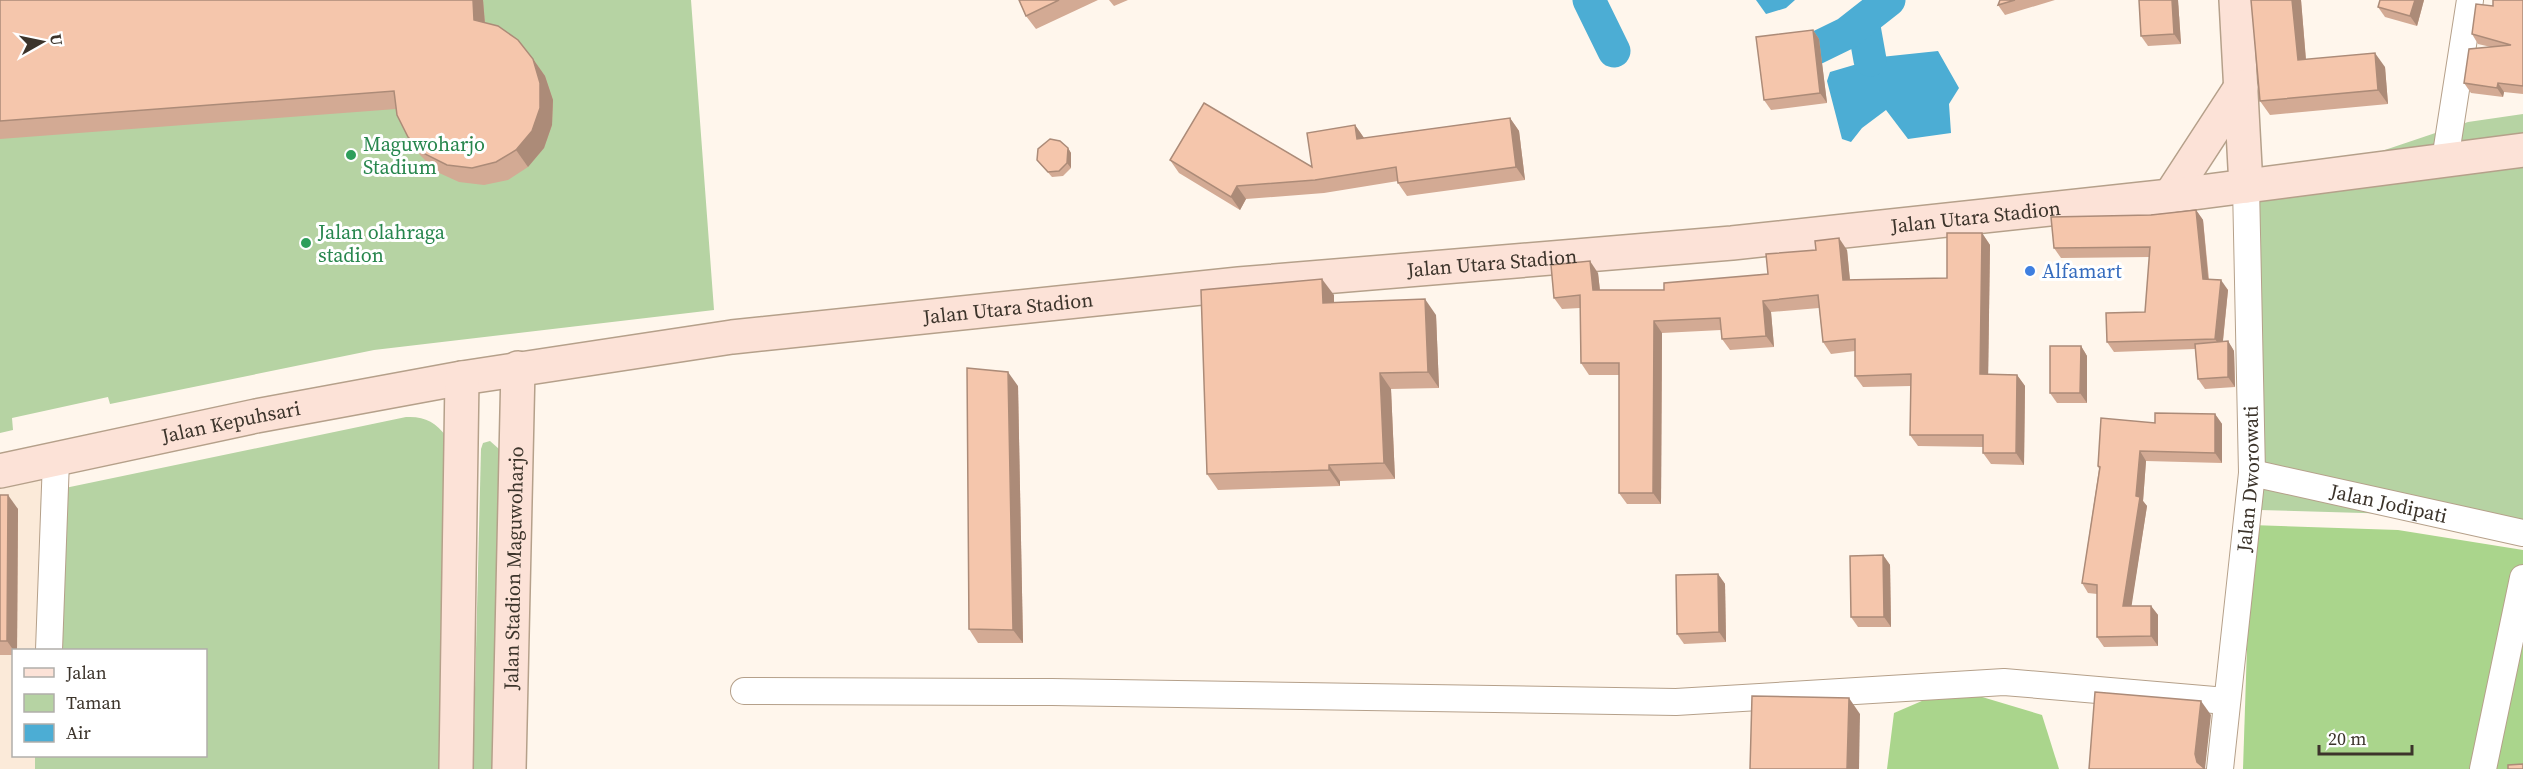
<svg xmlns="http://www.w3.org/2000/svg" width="2523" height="769" font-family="'Source Serif 4',serif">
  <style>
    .built { fill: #fbead9 }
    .green { fill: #b6d3a3 }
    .forest { fill: #aad58c }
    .water { fill: #4cadd4 }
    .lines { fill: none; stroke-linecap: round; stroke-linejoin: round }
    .canal { stroke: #4cadd4; stroke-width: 33 }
    .street-casing { stroke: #b5a08a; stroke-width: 28 }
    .secondary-casing { stroke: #b5a08a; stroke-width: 36 }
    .street { stroke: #fff; stroke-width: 26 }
    .secondary { stroke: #fce2d7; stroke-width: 33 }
    .wall { fill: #d3aa94 }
    .shaded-wall { fill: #ac8b78 }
    .building { fill: #f5c6ac; stroke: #ac8b78; stroke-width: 1.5 }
    .leisure-dot { fill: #2e9e5b; stroke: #fff; stroke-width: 2 }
    .shop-dot { fill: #3f7fe0; stroke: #fff; stroke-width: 2 }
    .labels { text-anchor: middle; stroke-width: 6; stroke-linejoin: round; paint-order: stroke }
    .leisure-label { font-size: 20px; fill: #27864d; stroke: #fff; text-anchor: start }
    .street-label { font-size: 20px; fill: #3c342b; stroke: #fff }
    .shop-label { font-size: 20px; fill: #366cbe; stroke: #fff; text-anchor: start }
  </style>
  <rect width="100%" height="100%" fill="#fff6ec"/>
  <polygon class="built" points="56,460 46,650 14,650 14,756 41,756 40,769 0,769 0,471"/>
  <g class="green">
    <polygon points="0,0 691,0 714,310 374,350 110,404 108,397 12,418 13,430 0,433"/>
    <polygon points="2523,114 2523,522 2499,517 2260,510 2257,193 2468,122"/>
    <path d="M406,417C425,416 435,422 447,437L440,769H35V756H206V650H37L41,496L65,488Z"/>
    <polygon points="490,441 499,449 492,769 473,769 481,449 483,443"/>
  </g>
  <g class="forest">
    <polygon points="2251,525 2398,530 2523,550 2523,769 2243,769"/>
    <polygon points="1952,688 2042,715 2059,769 1887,769 1894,713"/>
  </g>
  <g class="water">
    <polygon points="1756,0 1795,0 1786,8 1766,14"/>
    <polygon points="1938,51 1959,88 1949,104 1951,133 1908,139 1886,110 1862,128 1851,142 1842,139 1827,81 1830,72 1881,57"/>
  </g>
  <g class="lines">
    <g class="canal">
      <polyline points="1589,0 1614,51"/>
      <polyline points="1863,21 1870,60"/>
      <polyline points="1806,53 1847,33 1889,0"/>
    </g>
    <defs>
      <g id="street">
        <polyline points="2445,160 2470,0"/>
        <path id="s1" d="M2252,473L2523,533"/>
        <polyline points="49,650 56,460"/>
        <polyline points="744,691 1052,692 1676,702 2004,682 2226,701"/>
        <path id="s2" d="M2220,769L2252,473L2246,186"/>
        <polyline points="2483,769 2523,578"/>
      </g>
      <g id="secondary">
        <polyline points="2236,0 2246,186"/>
        <polyline points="2170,196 2241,87"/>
        <path id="s3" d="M0,471L256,416L462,378L732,337L1239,284L1732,243L2170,196L2523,150"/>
        <polyline points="456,769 462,378"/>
        <path id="s4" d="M509,769L518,368"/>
      </g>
    </defs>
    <use href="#street" class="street-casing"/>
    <use href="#secondary" class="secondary-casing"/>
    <use href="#street" class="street"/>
    <use href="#secondary" class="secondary"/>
  </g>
  <g class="wall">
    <polygon points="0,0 483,0 485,23 533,59 545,76 553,100 552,125 544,148 528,167 508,180 484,185 459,182 437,172 420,155 408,137 396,109 0,139"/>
    <polygon points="1019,0 1098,0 1036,29 1026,16"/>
    <polygon points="1109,0 1128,0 1114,6"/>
    <polygon points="2000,0 2055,0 2005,15 1998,5"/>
    <polygon points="2178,0 2181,44 2148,46 2141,36"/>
    <polygon points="2251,0 2301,0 2306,59 2385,67 2388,104 2270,115 2260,101"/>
    <polygon points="2424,0 2417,26 2385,17 2378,7"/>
    <polygon points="2523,0 2523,94 2504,92 2503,97 2471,93 2464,83 2491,47 2478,44 2472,34 2493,6"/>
    <polygon points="1813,30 1819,39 1827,103 1771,110 1764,100"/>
    <polygon points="1510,118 1519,131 1525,180 1407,196 1398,183 1398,181 1324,193 1246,199 1240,210 1179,173 1170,160 1312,167 1355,125 1364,138"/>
    <polygon points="1068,148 1071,153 1071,168 1063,176 1052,177 1037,160"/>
    <polygon points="2196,210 2203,220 2209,279 2228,290 2223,341 2228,341 2234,351 2235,387 2205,389 2198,379 2195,349 2114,352 2107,342 2145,312 2150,257 2061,258 2054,248 2151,215"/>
    <polygon points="1982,233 1990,245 1988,375 2017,375 2025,386 2024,465 1991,464 1983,453 1983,447 1918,446 1910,435 1911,386 1863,387 1855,376 1855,351 1831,354 1823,342 1819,308 1771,312 1774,347 1730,350 1722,339 1721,330 1662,333 1661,504 1627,504 1619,493 1619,375 1589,375 1581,363 1580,308 1562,309 1554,298 1598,273 1600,290 1664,290 1768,274 1847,250 1850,280 1947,278"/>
    <polygon points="1334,295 1334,303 1436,315 1439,388 1391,389 1395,479 1340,481 1340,486 1218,490 1207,474"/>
    <polygon points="2081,346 2087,356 2087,403 2057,403 2050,393"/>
    <polygon points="1018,386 1023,643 978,643 969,629"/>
    <polygon points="2215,414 2222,424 2222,463 2146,461 2143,501 2147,506 2131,606 2151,606 2158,615 2158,646 2104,647 2097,637 2097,594 2088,593 2082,583 2099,469 2098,466 2155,423"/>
    <polygon points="0,495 18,509 17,651 14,651 14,655 0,655 0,657"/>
    <polygon points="1883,555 1890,565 1891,627 1858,627 1851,617"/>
    <polygon points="1718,574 1725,584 1726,642 1684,644 1677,634"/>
  </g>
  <g class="shaded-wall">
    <polygon points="473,0 483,0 486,37 474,20"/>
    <polygon points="2172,0 2178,0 2181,44 2174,34"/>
    <polygon points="2292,0 2301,0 2307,74 2298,60"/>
    <polygon points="2415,0 2424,0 2417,26 2410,16"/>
    <polygon points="1813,30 1819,39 1827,103 1820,93"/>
    <polygon points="2375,53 2385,67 2388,104 2378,90"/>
    <polygon points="533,59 545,76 553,100 552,125 544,148 528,167 516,150"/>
    <polygon points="2498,83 2504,92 2503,97 2497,88"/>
    <polygon points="1510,118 1519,131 1525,180 1516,167"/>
    <polygon points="1355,125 1364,138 1357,139"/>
    <polygon points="1068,148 1071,153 1071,168 1067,163"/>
    <polygon points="1237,186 1246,199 1240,210 1231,197"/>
    <polygon points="2196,210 2203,220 2209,288 2203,279"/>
    <polygon points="1982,233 1990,245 1988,386 1980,374"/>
    <polygon points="1839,238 1847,250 1851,291 1843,280"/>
    <polygon points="1590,261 1598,273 1601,301 1593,290"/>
    <polygon points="1322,279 1334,295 1334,319 1323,303"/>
    <polygon points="2221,280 2228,290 2222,349 2215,339"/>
    <polygon points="1425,299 1436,315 1439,388 1428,372"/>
    <polygon points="1763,301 1771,312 1774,347 1766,336"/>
    <polygon points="1654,321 1662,333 1661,504 1653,493"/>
    <polygon points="2228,341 2234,351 2235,387 2228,377"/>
    <polygon points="2081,346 2087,356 2087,403 2080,393"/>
    <polygon points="1008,372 1018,386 1023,643 1013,630"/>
    <polygon points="1380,373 1391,389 1395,479 1384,463"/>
    <polygon points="2017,375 2025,386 2024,465 2016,453"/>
    <polygon points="2215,414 2222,424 2222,463 2215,453"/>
    <polygon points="2140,451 2146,461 2143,501 2147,506 2130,616 2123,606 2136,496"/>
    <polygon points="1329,465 1340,481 1340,486 1329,470"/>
    <polygon points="8,495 18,509 17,651 14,651 7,641"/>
    <polygon points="1883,555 1890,565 1891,627 1884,617"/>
    <polygon points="1718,574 1725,584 1726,642 1719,632"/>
    <polygon points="2151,606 2158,615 2158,646 2151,636"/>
    <polygon points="1849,698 1860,714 1859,769 1847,769"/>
    <polygon points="2201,701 2211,715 2205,769 2197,762 2195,754"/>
  </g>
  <g class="building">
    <polygon points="0,0 473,0 474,20 498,26 518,40 533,59 540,83 540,108 532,131 516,150 496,162 472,168 447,165 425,154 408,137 397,115 394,91 0,121"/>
    <polygon points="1019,0 1059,0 1026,16"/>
    <polygon points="2000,0 2015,0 1998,5"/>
    <polygon points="2139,0 2172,0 2174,34 2141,36"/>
    <polygon points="2251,0 2292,0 2298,60 2375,53 2378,90 2260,101"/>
    <polygon points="2380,0 2415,0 2410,16 2378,7"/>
    <polygon points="2493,0 2523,0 2523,86 2498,83 2497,88 2464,83 2469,49 2511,45 2472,34 2476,4 2493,6"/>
    <polygon points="1813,30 1820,93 1764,100 1756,37"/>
    <polygon points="1204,103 1312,167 1307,133 1355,125 1357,139 1510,118 1516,167 1398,183 1396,167 1315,180 1237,186 1231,197 1170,160"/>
    <polygon points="1050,139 1060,141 1068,148 1067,163 1059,171 1048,172 1037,160 1038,149"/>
    <polygon points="2196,210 2203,279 2221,280 2215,339 2107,342 2106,313 2145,312 2150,247 2054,248 2051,217 2151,215"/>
    <polygon points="1947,233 1982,233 1980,374 2017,375 2016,453 1983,453 1983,435 1910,435 1911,374 1855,376 1855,339 1823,342 1818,295 1763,301 1766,336 1722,339 1720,318 1654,321 1653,493 1619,493 1619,363 1581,363 1580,295 1554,298 1551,265 1590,261 1593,290 1664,290 1664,283 1768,274 1766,254 1816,250 1815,241 1839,238 1843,280 1947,278"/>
    <polygon points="1322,279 1323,303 1425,299 1428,372 1380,373 1384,463 1329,465 1329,470 1207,474 1201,290"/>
    <polygon points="2228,341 2228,377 2198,379 2195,344"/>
    <polygon points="2050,346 2081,346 2080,393 2050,393"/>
    <polygon points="967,368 1008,372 1013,630 969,629"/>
    <polygon points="2155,413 2215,414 2215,453 2140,451 2136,496 2140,497 2123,606 2151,606 2151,636 2097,637 2097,585 2082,583 2100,467 2098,466 2101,418 2155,423"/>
    <polygon points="0,495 8,495 7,641 0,641"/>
    <polygon points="1883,555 1884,617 1851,617 1850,556"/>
    <polygon points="1718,574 1719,632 1677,634 1676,575"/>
    <polygon points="2095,692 2201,701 2195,754 2197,762 2205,769 2089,769"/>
    <polygon points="1752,696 1849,698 1847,769 1750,769"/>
    <polygon points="2523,764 2523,769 2508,769 2508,765"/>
  </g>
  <g class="leisure-dot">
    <circle cx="351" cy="155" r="6"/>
    <circle cx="306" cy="243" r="6"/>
  </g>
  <circle class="shop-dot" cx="2030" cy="271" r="6"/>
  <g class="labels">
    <g class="leisure-label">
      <text x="363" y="151">Maguwoharjo<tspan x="363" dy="23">Stadium</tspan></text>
      <text x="318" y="239">Jalan olahraga<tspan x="318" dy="23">stadion</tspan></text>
    </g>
    <g class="street-label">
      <text dy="7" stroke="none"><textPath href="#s3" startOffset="1994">Jalan Utara Stadion</textPath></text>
      <text dy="7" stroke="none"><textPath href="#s3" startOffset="1508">Jalan Utara Stadion</textPath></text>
      <text dy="7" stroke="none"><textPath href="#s3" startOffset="1022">Jalan Utara Stadion</textPath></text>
      <text dy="7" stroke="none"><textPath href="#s3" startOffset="236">Jalan Kepuhsari</textPath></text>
      <text dy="7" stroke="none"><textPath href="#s2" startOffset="292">Jalan Dworowati</textPath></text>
      <text dy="7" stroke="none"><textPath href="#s1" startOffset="140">Jalan Jodipati</textPath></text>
      <text dy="7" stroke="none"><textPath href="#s4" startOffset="201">Jalan Stadion Maguwoharjo</textPath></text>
    </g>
    <g class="shop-label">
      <text x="2042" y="278">Alfamart</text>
    </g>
  </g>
  <rect x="12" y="649" width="195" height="108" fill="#ffffff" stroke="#b1aeaa" stroke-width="1.5"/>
  <rect x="24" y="668" width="30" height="9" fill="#fce2d7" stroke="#b1aeaa" stroke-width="1.5"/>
  <text x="66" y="679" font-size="18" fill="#3c342b">Jalan</text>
  <rect x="24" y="694" width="30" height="18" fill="#b6d3a3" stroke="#b1aeaa" stroke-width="1.5"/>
  <text x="66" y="709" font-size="18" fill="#3c342b">Taman</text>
  <rect x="24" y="724" width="30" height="18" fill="#4cadd4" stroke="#b1aeaa" stroke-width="1.5"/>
  <text x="66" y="739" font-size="18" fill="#3c342b">Air</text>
  <g transform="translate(42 42) rotate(81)" stroke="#ffffff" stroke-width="4.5" paint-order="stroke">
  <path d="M0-4.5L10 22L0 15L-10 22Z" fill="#3c342b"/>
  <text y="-9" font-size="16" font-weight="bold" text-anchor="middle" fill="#3c342b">U</text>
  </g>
  <path d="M2319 745v9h93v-9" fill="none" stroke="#3c342b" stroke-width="3"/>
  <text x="2328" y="745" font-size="18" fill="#3c342b" stroke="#ffffff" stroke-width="4.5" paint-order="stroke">20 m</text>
</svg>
